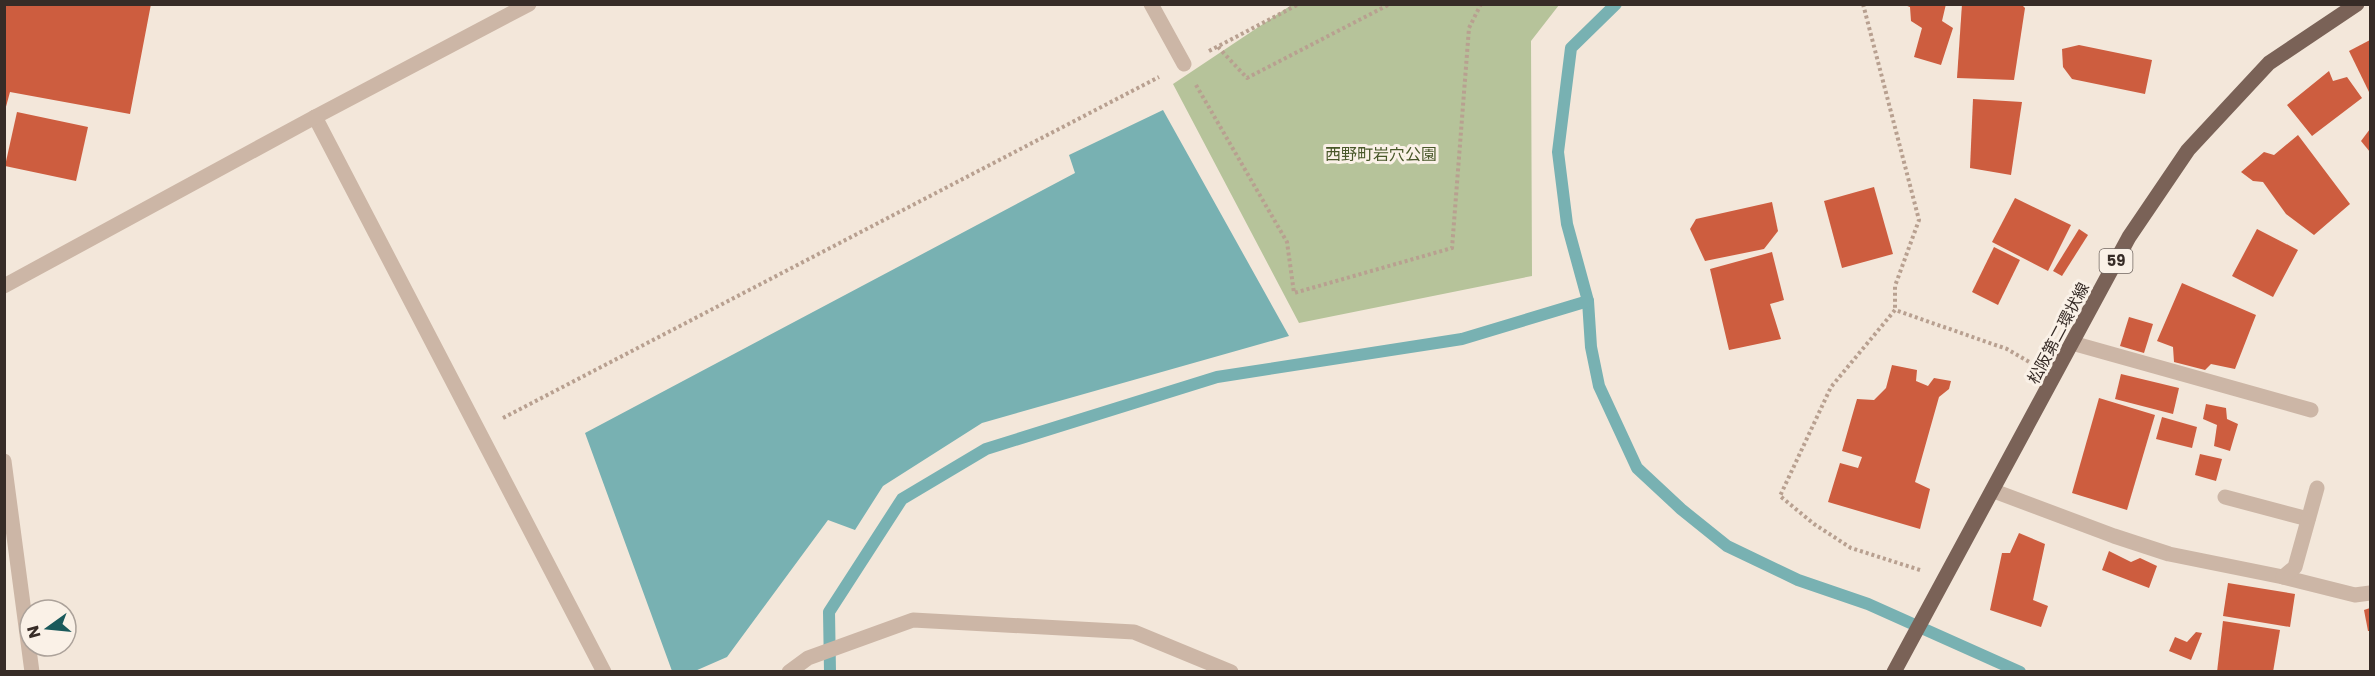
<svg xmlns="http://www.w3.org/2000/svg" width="2375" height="676" font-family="Poppins,'Noto Sans JP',sans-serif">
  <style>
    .green { fill: #b6c39a }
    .water { fill: #78b1b2 }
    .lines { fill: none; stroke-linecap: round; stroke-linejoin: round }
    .stream { stroke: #78b1b2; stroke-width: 12 }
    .building { fill: #cd5d3f }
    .path { stroke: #b8a090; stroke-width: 4; stroke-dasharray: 3 3; stroke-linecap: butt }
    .minor { stroke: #ccb6a6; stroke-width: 15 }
    .primary { stroke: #7a6257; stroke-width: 15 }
    .labels { text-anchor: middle; stroke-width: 6; stroke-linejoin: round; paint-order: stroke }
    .shield { fill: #faf1e7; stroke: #726761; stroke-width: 1.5 }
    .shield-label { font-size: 15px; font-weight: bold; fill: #372c27 }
    .park-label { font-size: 16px; fill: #485729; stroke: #faf1e7 }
    .street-label { font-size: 16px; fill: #372c27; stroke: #faf1e7 }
  </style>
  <rect width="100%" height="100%" fill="#f3e7da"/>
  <polygon class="green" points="1293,4 1559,5 1531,41 1532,276 1299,323 1173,84"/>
  <polygon class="water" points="1163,110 1289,336 982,423 883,486 855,530 828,520 727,657 695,671 672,671 585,433 1075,173 1069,155"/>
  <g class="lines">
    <g class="stream">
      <polyline points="1588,301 1591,347 1599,386 1637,468 1681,509 1727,546 1798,580 1868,604 2020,672"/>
      <polyline points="830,672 829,612 902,499 986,449 1217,377 1462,339 1588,301 1567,224 1558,152 1571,48 1616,4"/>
    </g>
  </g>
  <g class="building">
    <polygon points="4,4 151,4 130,114 10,92 4,114"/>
    <polygon points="1902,4 1946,4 1942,21 1953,28 1941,65 1914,57 1922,28 1911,21 1910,7"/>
    <polygon points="1962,4 2021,4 2025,8 2014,80 1957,78"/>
    <polygon points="2370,40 2370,94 2349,51"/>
    <polygon points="2079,45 2152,60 2145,94 2072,79 2063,67 2062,49"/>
    <polygon points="2329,71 2333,81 2347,77 2362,98 2312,136 2287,105"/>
    <polygon points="1973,99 2022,102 2011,175 1970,168"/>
    <polygon points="17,112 88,127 76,181 5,166"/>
    <polygon points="2370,129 2370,152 2361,141"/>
    <polygon points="2298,135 2350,204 2314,235 2286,214 2263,182 2253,181 2241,172 2264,152 2274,155"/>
    <polygon points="1874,187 1893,254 1842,268 1824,201"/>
    <polygon points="2015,198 2071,225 2048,271 1992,242"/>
    <polygon points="1772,202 1778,231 1764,249 1705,261 1690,229 1696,219"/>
    <polygon points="2079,229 2088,235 2062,276 2053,271"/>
    <polygon points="2257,229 2298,250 2273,297 2232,276"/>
    <polygon points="1994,247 2020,260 1998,305 1972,292"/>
    <polygon points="1772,252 1784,300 1770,304 1781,339 1729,350 1710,269"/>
    <polygon points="2182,283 2256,315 2235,369 2211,364 2205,370 2174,362 2173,347 2157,341"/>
    <polygon points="2129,317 2153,324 2144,353 2120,346"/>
    <polygon points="1892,365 1917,370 1916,381 1928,386 1934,378 1951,381 1949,389 1939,397 1915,482 1930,489 1920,529 1828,502 1840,463 1858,468 1862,457 1842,451 1857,399 1874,400 1886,388"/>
    <polygon points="2121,374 2179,388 2173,414 2115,399"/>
    <polygon points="2099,398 2155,415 2127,510 2072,493"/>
    <polygon points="2206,404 2226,408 2227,419 2238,424 2230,451 2214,446 2217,425 2203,419"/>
    <polygon points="2162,417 2197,427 2192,448 2156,439"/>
    <polygon points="2200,454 2222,459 2216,481 2195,475"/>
    <polygon points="2019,533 2045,544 2033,600 2048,606 2041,627 1990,610 2002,553 2010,553"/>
    <polygon points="2109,551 2131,562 2140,558 2157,566 2149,588 2102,570"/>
    <polygon points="2228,583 2295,594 2290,627 2223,616"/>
    <polygon points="2370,608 2370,631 2368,631 2364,610"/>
    <polygon points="2223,621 2280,630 2273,672 2217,672"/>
    <polygon points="2196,632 2202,633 2191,660 2169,651 2175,637 2187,642"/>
  </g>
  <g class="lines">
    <g class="path">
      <polyline points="1863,4 1919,220 1895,286 1895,310"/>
      <polyline points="1218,47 1247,78 1390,4"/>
      <polyline points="1209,51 1299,4"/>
      <polyline points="1196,85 1287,242 1294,293 1452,248 1469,28 1481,4"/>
      <polyline points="503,418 1159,77"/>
      <polyline points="1920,570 1851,548 1814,524 1780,496 1831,387 1895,310 2007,349 2031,363"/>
    </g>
    <g class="minor">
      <polyline points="1151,4 1184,64"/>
      <polyline points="315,117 604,672"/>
      <polyline points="4,286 315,117 529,4"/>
      <polyline points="2072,343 2311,410"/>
      <polyline points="4,461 32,672"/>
      <polyline points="1994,491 2114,536 2169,554 2283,577 2355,595 2370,593"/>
      <polyline points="2225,497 2308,519"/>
      <polyline points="2283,577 2295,567 2317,488"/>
      <polyline points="789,672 808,658 913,620 1134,632 1231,672"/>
    </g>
    <polyline class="primary" points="1894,672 2129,237 2188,150 2269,63 2357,4"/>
  </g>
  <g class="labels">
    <rect class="shield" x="2099.5" y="249" width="33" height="24" rx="4.5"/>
    <g class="shield-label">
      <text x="2116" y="266">59</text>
    </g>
    <g class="park-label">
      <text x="1381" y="160">西野町岩穴公園</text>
    </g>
    <g class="street-label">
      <text transform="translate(2058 333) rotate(-62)" y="6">松阪第二環状線</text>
    </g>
  </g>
  <rect width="2375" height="676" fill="none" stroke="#372c27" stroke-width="12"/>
  <g transform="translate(48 628) rotate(255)"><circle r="28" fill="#faf1e7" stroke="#aca29a" stroke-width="1.5"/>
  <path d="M0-4.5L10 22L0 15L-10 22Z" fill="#1a595b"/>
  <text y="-9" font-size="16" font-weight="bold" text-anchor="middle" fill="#372c27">N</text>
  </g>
</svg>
